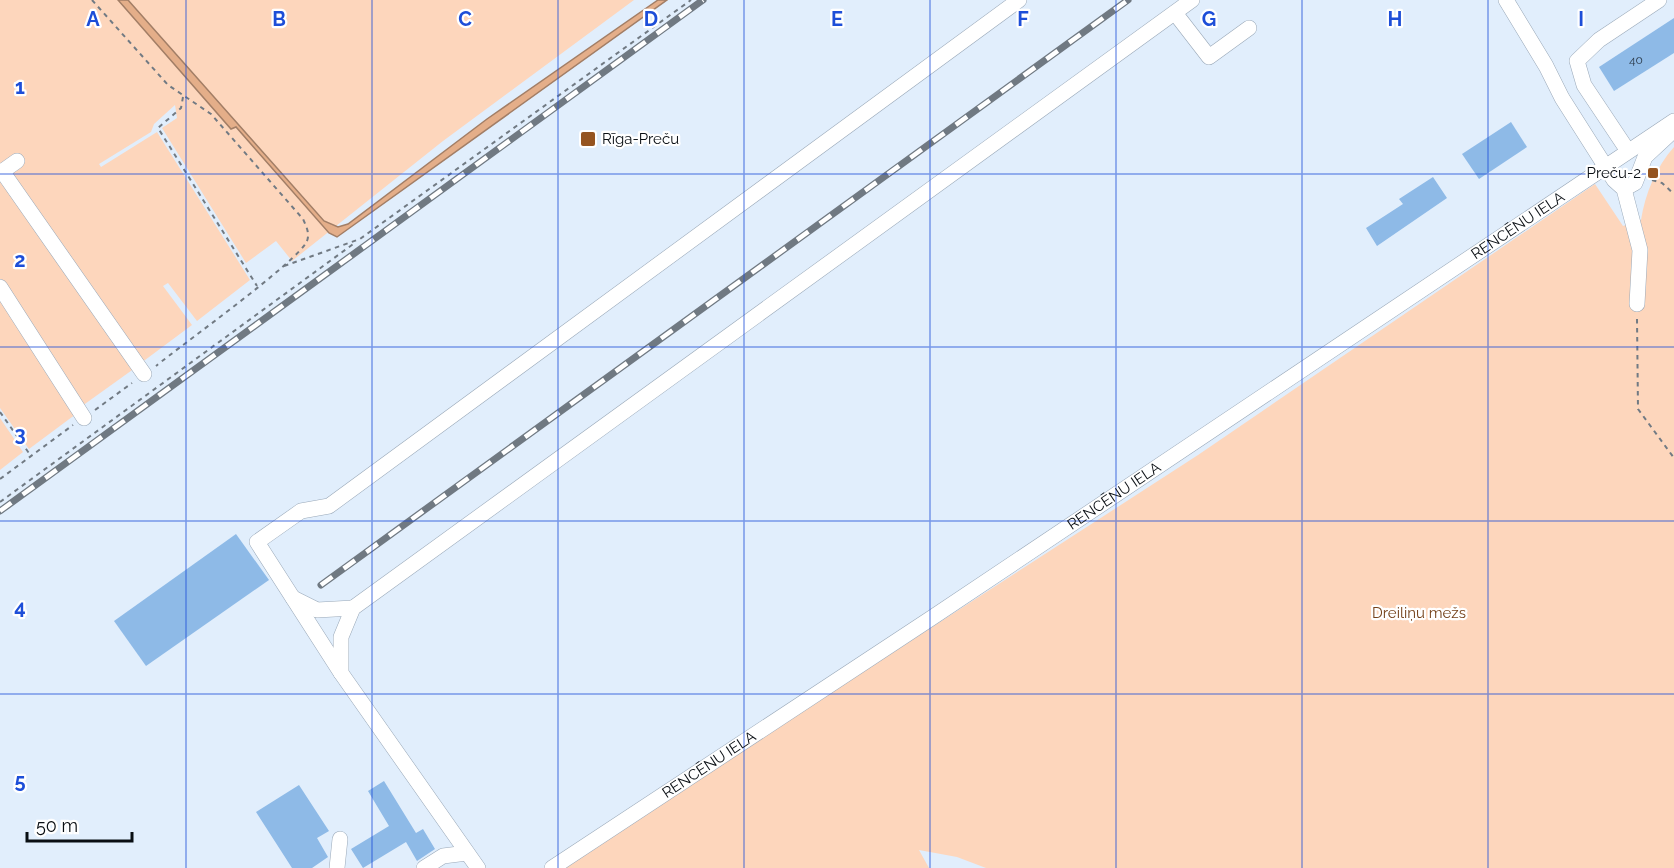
<svg xmlns="http://www.w3.org/2000/svg" width="1674" height="868" font-family="Raleway,sans-serif">
  <style>
    .green { fill: #fdd6bc }
    .water { fill: #e4ae89; stroke: #a27e66; stroke-width: 1.5 }
    .building { fill: #8ebae7 }
    .lines { fill: none; stroke-linecap: round; stroke-linejoin: round }
    .minor-casing { stroke: #99a8b8; stroke-width: 16 }
    .path { stroke: #717a83; stroke-width: 2; stroke-dasharray: 4.5 4.5; stroke-linecap: butt }
    .minor { stroke: #fff; stroke-width: 15 }
    .rail-casing { stroke: #707982; stroke-width: 7 }
    .rail { stroke: #fff; stroke-width: 4.5; stroke-dasharray: 14; stroke-linecap: butt }
    .grid { fill: none; stroke: #1d4ed8; stroke-width: 1.5; stroke-opacity: 0.55 }
    .poi-dot { fill: #955420; stroke: #fff; stroke-width: 2 }
    .labels { text-anchor: middle; stroke-width: 4.5; stroke-linejoin: round; paint-order: stroke }
    .number-label { font-size: 12px; fill: #2a3948 }
    .poi-label { font-size: 15px; fill: #090e13; stroke: #fff; text-anchor: start }
    .street-label { font-size: 15px; fill: #090e13; stroke: #fff }
    .park-label { font-size: 15px; fill: #744119; stroke: #fff }
    .grid-label { font-size: 20px; text-anchor: middle; font-weight: bold; fill: #1d4ed8; stroke: #fff; stroke-width: 4.5; stroke-linejoin: round; paint-order: stroke }
  </style>
  <rect width="100%" height="100%" fill="#e1eefc"/>
  <g class="green">
    <polygon points="0,0 634,0 443,141 292,261 276,241 246,263 162,128 177,118 175,105 154,124 151,132 99,164 101,167 157,132 250,280 197,321 168,283 163,286 192,325 141,363 0,168"/>
    <path d="M1674,147V868H986L957,857L919,850L929,868H560L1198,455L1595,184L1623,226L1641,220C1645,194 1656,167 1674,147Z"/>
    <polygon points="0,176 135,368 82,406 0,284"/>
    <polygon points="0,295 76,414 29,449 0,408"/>
    <polygon points="0,418 23,452 0,470"/>
  </g>
  <polygon class="water" points="118,0 128,0 324,221 338,227 348,224 487,119 658,0 667,0 337,237 329,233 236,127 231,129"/>
  <g class="building">
    <polygon points="1674,18 1674,53 1614,91 1599,67"/>
    <polygon points="1511,122 1527,147 1479,179 1462,154"/>
    <polygon points="1433,177 1447,198 1377,246 1366,228 1403,204 1399,199"/>
    <polygon points="236,534 269,580 146,666 114,621"/>
    <polygon points="384,781 416,833 423,829 435,849 417,861 406,842 363,868 351,849 389,826 368,791"/>
    <polygon points="299,785 329,831 317,838 328,857 312,868 292,868 256,812"/>
  </g>
  <g class="lines">
    <defs>
      <g id="minor">
        <polyline points="1506,0 1546,66 1562,98 1614,180 1624,189 1640,250 1637,304"/>
        <polyline points="1175,13 1209,57 1249,28"/>
        <polyline points="1628,151 1584,85 1577,61 1599,40 1659,0"/>
        <polyline points="2,171 144,374"/>
        <polyline points="0,173 17,161"/>
        <polyline points="1624,189 1635,183 1645,157 1674,130"/>
        <polyline points="0,287 84,418"/>
        <polyline points="293,598 317,610 353,608"/>
        <polyline points="341,673 257,542 301,511 329,506 1019,0"/>
        <polyline points="337,868 340,839"/>
        <polyline points="424,868 443,856 467,853"/>
        <polyline points="478,868 341,673 341,637 353,608 1192,0"/>
        <path id="s1" d="M552,868L933,617L1674,121"/>
      </g>
    </defs>
    <use href="#minor" class="minor-casing"/>
    <g class="path">
      <path d="M92,0L168,85L211,114L303,219C306,226 310,233 307,241C299,261 180,346 156,366"/>
      <polyline points="183,97 181,108 158,128 257,286"/>
      <polyline points="1652,180 1662,183 1674,194"/>
      <polyline points="284,266 360,239 691,0"/>
      <polyline points="1637,319 1638,409 1674,458"/>
      <polyline points="95,410 132,383"/>
      <polyline points="0,412 31,456"/>
      <polyline points="0,479 73,425"/>
      <polyline points="0,502 356,242"/>
    </g>
    <use href="#minor" class="minor"/>
    <defs>
      <g id="rail">
        <polyline points="0,511 703,0"/>
        <polyline points="321,585 1128,0"/>
      </g>
    </defs>
    <use href="#rail" class="rail-casing"/>
    <use href="#rail" class="rail"/>
  </g>
  <path class="grid" d="M186,0V868M372,0V868M558,0V868M744,0V868M930,0V868M1116,0V868M1302,0V868M1488,0V868M0,174H1674M0,347H1674M0,521H1674M0,694H1674"/>
  <g class="poi-dot">
    <rect x="580" y="131" width="16" height="16" rx="3"/>
    <rect x="1647" y="167" width="12" height="12" rx="3"/>
  </g>
  <g class="labels">
    <g class="number-label">
      <text x="1636" y="64">40</text>
    </g>
    <g class="poi-label">
      <text x="602" y="144">Rīga-Preču</text>
      <text x="1641" y="178" text-anchor="end">Preču-2</text>
    </g>
    <g class="street-label">
      <text dy="5" stroke="none"><textPath href="#s1" startOffset="1160">RENCĒNU IELA</textPath></text>
      <text dy="5" stroke="none"><textPath href="#s1" startOffset="674">RENCĒNU IELA</textPath></text>
      <text dy="5" stroke="none"><textPath href="#s1" startOffset="188">RENCĒNU IELA</textPath></text>
    </g>
    <g class="park-label">
      <text x="1419" y="618">Dreiliņu mežs</text>
    </g>
  </g>
  <g class="grid-label">
    <text x="93" y="26">A</text>
    <text x="279" y="26">B</text>
    <text x="465" y="26">C</text>
    <text x="651" y="26">D</text>
    <text x="837" y="26">E</text>
    <text x="1023" y="26">F</text>
    <text x="1209" y="26">G</text>
    <text x="1395" y="26">H</text>
    <text x="1581" y="26">I</text>
    <text x="20" y="94">1</text>
    <text x="20" y="267">2</text>
    <text x="20" y="441">3</text>
    <text x="20" y="614">4</text>
    <text x="20" y="788">5</text>
  </g>
  <path d="M27 832v9h105v-9" fill="none" stroke="#090e13" stroke-width="3"/>
  <text x="36" y="832" font-size="18" fill="#090e13" stroke="#ffffff" stroke-width="4.5" paint-order="stroke">50 m</text>
</svg>
